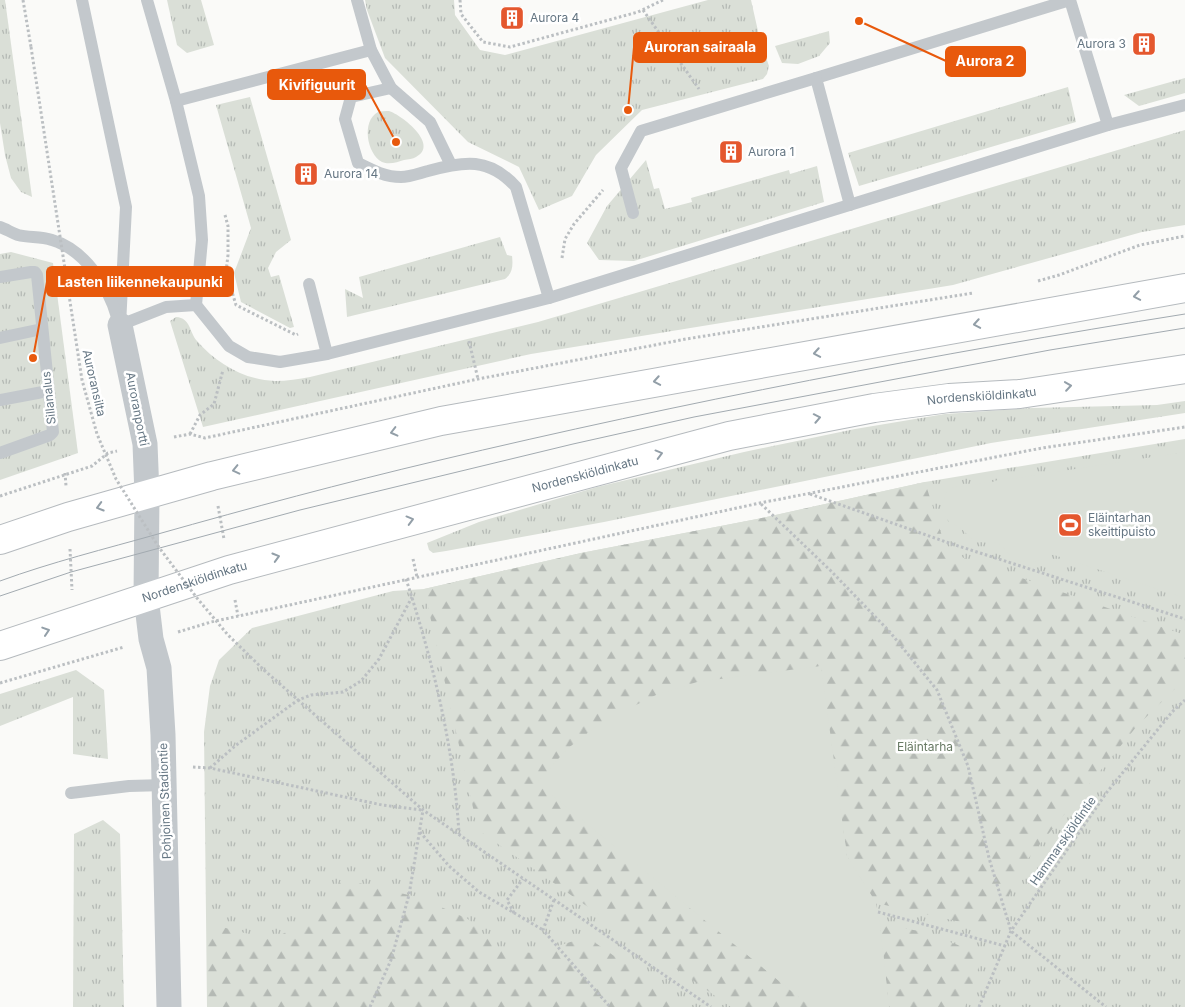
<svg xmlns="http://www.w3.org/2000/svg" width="1185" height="1007" font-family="Inter,sans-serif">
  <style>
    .grass { fill: url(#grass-tufts) }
    .forest { fill: url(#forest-firs) }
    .garden { fill: #dadfd7 }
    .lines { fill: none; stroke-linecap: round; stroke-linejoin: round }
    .primary-casing { stroke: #b5babe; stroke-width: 30 }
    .path { stroke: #bbbfc2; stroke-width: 3; stroke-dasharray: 2.5 2.5; stroke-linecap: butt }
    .lane { stroke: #c3c8cc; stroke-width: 12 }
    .street { stroke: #c3c8cc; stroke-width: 25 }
    .primary { stroke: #fff; stroke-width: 28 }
    .tram { stroke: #a2aab0; stroke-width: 1 }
    .path-bridge { stroke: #bbbfc2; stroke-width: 3; stroke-dasharray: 2.5 2.5; stroke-linecap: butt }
    .oneway { stroke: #939fa8 }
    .labels { text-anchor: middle; stroke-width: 5; stroke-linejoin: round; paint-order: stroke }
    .poi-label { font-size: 12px; fill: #657683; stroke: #fff; text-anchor: start }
    .street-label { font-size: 12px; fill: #657683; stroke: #fff }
    .park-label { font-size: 12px; fill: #687a64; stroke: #fff }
    .leader { fill: none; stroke: #e8590c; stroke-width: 2 }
    .callout-dot { fill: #e8590c; stroke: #fff; stroke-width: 2 }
    .callout { fill: #e8590c; stroke: #e8590c; stroke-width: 2 }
    .callout-label { font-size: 14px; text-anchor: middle; font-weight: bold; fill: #fff }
  </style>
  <defs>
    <pattern id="grass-tufts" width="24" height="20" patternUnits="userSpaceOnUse" patternTransform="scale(1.25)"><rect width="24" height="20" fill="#dadfd7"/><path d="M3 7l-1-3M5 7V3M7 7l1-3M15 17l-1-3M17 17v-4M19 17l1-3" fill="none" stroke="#b4b9b4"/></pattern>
    <pattern id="forest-firs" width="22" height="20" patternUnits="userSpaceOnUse" patternTransform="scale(1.25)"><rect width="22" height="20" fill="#dadfd7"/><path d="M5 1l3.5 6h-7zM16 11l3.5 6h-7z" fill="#b4b9b4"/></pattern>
  </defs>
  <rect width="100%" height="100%" fill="#fafaf8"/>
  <g class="grass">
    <polygon points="0,0 5,0 32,197 21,192 11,178 5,155 0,123"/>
    <polygon points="167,0 201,0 214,45 187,53 177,45"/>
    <polygon points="365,0 454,0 455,15 480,50 505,55 708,0 751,0 760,40 769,66 767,74 763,79 642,110 596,155 572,196 539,210 519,167 468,142 385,58 367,10"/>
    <polygon points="829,31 830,43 819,56 798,64 782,63 775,46"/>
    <polygon points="1185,78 1185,93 1139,106 1124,95"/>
    <polygon points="1068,87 1076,122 859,186 848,153"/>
    <polygon points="250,97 291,240 276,252 268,268 271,277 279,275 294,327 290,328 241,302 234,273 251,228 216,105"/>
    <path d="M389,111C402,115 440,145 416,157C413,159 408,159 404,160C398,162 389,165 382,162C367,154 361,121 378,112C381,111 386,111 389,111Z"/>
    <path d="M1185,130V225L1142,232L953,285L531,354L203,427L170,321L176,317C191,318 189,332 197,341C217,364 245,380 275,381C287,381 299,379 310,377L538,322Z"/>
    <polygon points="646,160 654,189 659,188 665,209 692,202 691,198 789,170 790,174 817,166 824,202 634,261 599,260 587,243 607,206"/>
    <path d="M500,237L507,255L512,256C513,265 513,273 505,279L347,317L345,289L363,298L359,277Z"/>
    <polygon points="11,252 53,263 78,453 0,480 0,254"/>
    <polygon points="1185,401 1185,413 991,443 604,522 446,551 433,553 429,550 427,543 479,522 597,487 744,452 855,429 945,414 1032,408 1157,405"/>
    <polygon points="1185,439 1185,1007 207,1007 204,732 210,686 219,660 252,628 393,591 424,589 581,553 757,519 925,482"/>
    <polygon points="76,670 104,690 108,759 73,754 73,697 0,726 0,694"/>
    <polygon points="103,820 120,834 124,1007 73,1007 74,834"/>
  </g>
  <g class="forest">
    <polygon points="925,482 947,552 1185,635 1185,679 1137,726 1027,860 992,929 876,903 847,856 820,666 537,783 811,1007 731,1007 478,830 424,589 581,553 757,519"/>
    <polygon points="342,879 421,898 468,919 499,950 534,953 587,937 687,1007 207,1007 207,923 271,940 315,917"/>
    <polygon points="880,924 919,931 983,954 965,1007 889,1007"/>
  </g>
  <g class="garden">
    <path d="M1185,452V598L1051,554C1037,563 1022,567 1009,554C1005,551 1003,545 998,543C992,541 985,543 979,542C968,539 966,531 958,526C957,525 953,525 951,523C946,520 943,513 941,507L947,491L956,486L973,488V485L987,482L990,483L1000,479L1017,478Z"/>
    <polygon points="821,666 847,856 876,903 880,924 889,1007 811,1007 537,783 567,749 602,722 656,695 697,682"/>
  </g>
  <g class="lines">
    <defs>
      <g id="primary">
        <polyline points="0,540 68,517 212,476 441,421 1185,288"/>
        <path id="s1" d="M0,646L229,570L729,436L874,408L949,398L1020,394L1185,369"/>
      </g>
    </defs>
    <use href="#primary" class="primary-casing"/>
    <g class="path">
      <polyline points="23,0 31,47"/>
      <polyline points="460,0 461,14 483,42 510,47 638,12 663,0"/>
      <polyline points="643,10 699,89"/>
      <polyline points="225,215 228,226 228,255 226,272 236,305 296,335 298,334"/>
      <polyline points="562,258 565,239 574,224 603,190"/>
      <polyline points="1038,281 1059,275 1140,245 1185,236"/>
      <polyline points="469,341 478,379"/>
      <polyline points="190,434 200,415 214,404 223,370"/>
      <polyline points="174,437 190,434 205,438 478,379 686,339 973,293"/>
      <polyline points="65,473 66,486"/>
      <polyline points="810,494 949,543 1185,619"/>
      <polyline points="0,496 92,466 108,453 117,451"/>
      <polyline points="761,504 831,571 889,631 937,690 968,766 989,858 1011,931 1106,1007"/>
      <polyline points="218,506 224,539"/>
      <polyline points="70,549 72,590"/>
      <polyline points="413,559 417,577"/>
      <path d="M406,579C433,662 454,747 459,834"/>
      <polyline points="235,600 238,616"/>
      <polyline points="178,632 211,622 760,503 1042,448 1185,427"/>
      <polyline points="264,670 423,810 711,1007"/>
      <polyline points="0,683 124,647"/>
      <polyline points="193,767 210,768 382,805 422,810"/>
      <polyline points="210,768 235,746 298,700 311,695 343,692 361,681 379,659 412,597"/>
      <polyline points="420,832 449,866 479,892 543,930"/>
      <polyline points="554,900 543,930 610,1007"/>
      <polyline points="878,912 1005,946"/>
      <polyline points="514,913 507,900 523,879"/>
      <polyline points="370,1007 391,960 409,895 423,810"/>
      <polyline points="979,1007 1011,931 1107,792 1172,712 1185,700"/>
    </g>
    <g class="lane">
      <polyline points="82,0 126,207 120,325"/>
      <polyline points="147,0 176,101 199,196 202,240 196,305"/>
      <polyline points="357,0 371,50 391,88 430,122 451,165"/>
      <polyline points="1070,0 1108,125"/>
      <path d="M391,88L351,97L345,119L358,163C372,170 385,177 401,177C410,177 420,173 428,171C464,161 489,157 516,187L549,298"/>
      <polyline points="176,101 371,50"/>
      <polyline points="850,205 816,78 1070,0"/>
      <polyline points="633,213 621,168 641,131 816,78"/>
      <path d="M0,227C6,229 12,233 18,235C29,238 40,236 52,240C85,250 108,286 117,317"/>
      <polyline points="0,277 31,272 35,272 37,275 53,432 50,435 0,453"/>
      <polyline points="309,284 327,354"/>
      <polyline points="120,325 166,307 196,305 229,346 248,357 280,362 327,354 549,298 1108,125 1185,105"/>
      <polyline points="0,338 42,329"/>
      <polyline points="0,400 48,391"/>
      <polyline points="71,793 129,786 165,785"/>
    </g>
    <polyline class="street" points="120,325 145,444 147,494 146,597 151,639 159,668 163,735 169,1007"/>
    <use href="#primary" class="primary"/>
    <g class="tram">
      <path d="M0,581C52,562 105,549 158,534C250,508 343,483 436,461C684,402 934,354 1185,314"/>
      <polyline points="0,596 71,572 300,510 573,444 694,417 1050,350 1185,328"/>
    </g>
    <polyline class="path-bridge" points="31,47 82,380 97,434 116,479 158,546 197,598 228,635 264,670"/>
  </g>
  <defs><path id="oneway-chevron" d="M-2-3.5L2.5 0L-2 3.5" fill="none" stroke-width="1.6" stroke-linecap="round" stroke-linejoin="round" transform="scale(1.25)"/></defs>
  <g class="oneway">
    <use href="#oneway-chevron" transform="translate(1137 296) rotate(170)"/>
    <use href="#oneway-chevron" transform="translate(977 324) rotate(170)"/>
    <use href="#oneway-chevron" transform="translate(817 353) rotate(170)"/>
    <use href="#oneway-chevron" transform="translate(657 381) rotate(170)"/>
    <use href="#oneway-chevron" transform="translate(1068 386) rotate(-8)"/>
    <use href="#oneway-chevron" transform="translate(817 418) rotate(-11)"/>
    <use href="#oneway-chevron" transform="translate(394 432) rotate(166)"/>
    <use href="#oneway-chevron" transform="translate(659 454) rotate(-15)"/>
    <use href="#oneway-chevron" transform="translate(236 470) rotate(167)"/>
    <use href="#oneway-chevron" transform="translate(100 507) rotate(164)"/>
    <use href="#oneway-chevron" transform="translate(410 520) rotate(-15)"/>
    <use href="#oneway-chevron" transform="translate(276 557) rotate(-16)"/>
    <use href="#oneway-chevron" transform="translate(46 631) rotate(-18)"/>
  </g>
  <defs>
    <symbol id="building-square" viewBox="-11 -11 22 22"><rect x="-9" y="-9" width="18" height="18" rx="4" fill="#e4572e" stroke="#fff"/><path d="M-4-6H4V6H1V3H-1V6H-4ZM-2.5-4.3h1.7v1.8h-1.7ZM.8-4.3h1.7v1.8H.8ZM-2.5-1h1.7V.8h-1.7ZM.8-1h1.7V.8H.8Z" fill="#fff"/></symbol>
    <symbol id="stadium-square" viewBox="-11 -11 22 22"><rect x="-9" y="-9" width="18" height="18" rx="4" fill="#e4572e" stroke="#fff"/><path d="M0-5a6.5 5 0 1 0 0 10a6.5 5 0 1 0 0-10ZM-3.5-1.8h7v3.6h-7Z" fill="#fff"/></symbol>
  </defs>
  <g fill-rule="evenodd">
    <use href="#building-square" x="498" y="4" width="28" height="28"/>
    <use href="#building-square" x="1130" y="30" width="28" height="28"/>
    <use href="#building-square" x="717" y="138" width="28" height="28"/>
    <use href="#building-square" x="292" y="160" width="28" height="28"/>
    <use href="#stadium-square" x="1056" y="511" width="28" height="28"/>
  </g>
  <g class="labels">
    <g class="poi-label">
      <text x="530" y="22">Aurora 4</text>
      <text x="1126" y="48" text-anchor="end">Aurora 3</text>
      <text x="748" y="156">Aurora 1</text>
      <text x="324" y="178">Aurora 14</text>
      <text x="1088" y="522">Eläintarhan<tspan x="1088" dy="14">skeittipuisto</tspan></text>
    </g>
    <g class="street-label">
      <text transform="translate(94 383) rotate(77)" y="4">Auroransilta</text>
      <text dy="4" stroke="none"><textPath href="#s1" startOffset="1015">Nordenskiöldinkatu</textPath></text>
      <text transform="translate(49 398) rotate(-96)" y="4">Sillanalus</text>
      <text transform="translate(137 409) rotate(79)" y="4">Auroranportti</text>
      <text dy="4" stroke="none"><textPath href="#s1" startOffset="610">Nordenskiöldinkatu</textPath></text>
      <text dy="4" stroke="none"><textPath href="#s1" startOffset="205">Nordenskiöldinkatu</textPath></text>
      <text transform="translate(165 801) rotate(-92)" y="4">Pohjoinen Stadiontie</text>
      <text transform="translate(1063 841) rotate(-55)" y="4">Hammarskjöldintie</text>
    </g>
    <g class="park-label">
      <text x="925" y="751">Eläintarha</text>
    </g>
  </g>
  <path class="leader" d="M628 110L634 47M859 21L946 61M396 142L365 85M33 358L47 282"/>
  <g class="callout-dot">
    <circle cx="628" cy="110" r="5"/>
    <circle cx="859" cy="21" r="5"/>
    <circle cx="396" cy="142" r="5"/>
    <circle cx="33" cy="358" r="5"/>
  </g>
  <g class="callout">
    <rect x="634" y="33" width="132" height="29" rx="5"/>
    <rect x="946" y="47" width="79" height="29" rx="5"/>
    <rect x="268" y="70" width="97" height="29" rx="5"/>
    <rect x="47" y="267" width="186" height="29" rx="5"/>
  </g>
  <g class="callout-label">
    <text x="700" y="52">Auroran sairaala</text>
    <text x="985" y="66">Aurora 2</text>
    <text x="317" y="90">Kivifiguurit</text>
    <text x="140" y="287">Lasten liikennekaupunki</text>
  </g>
</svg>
